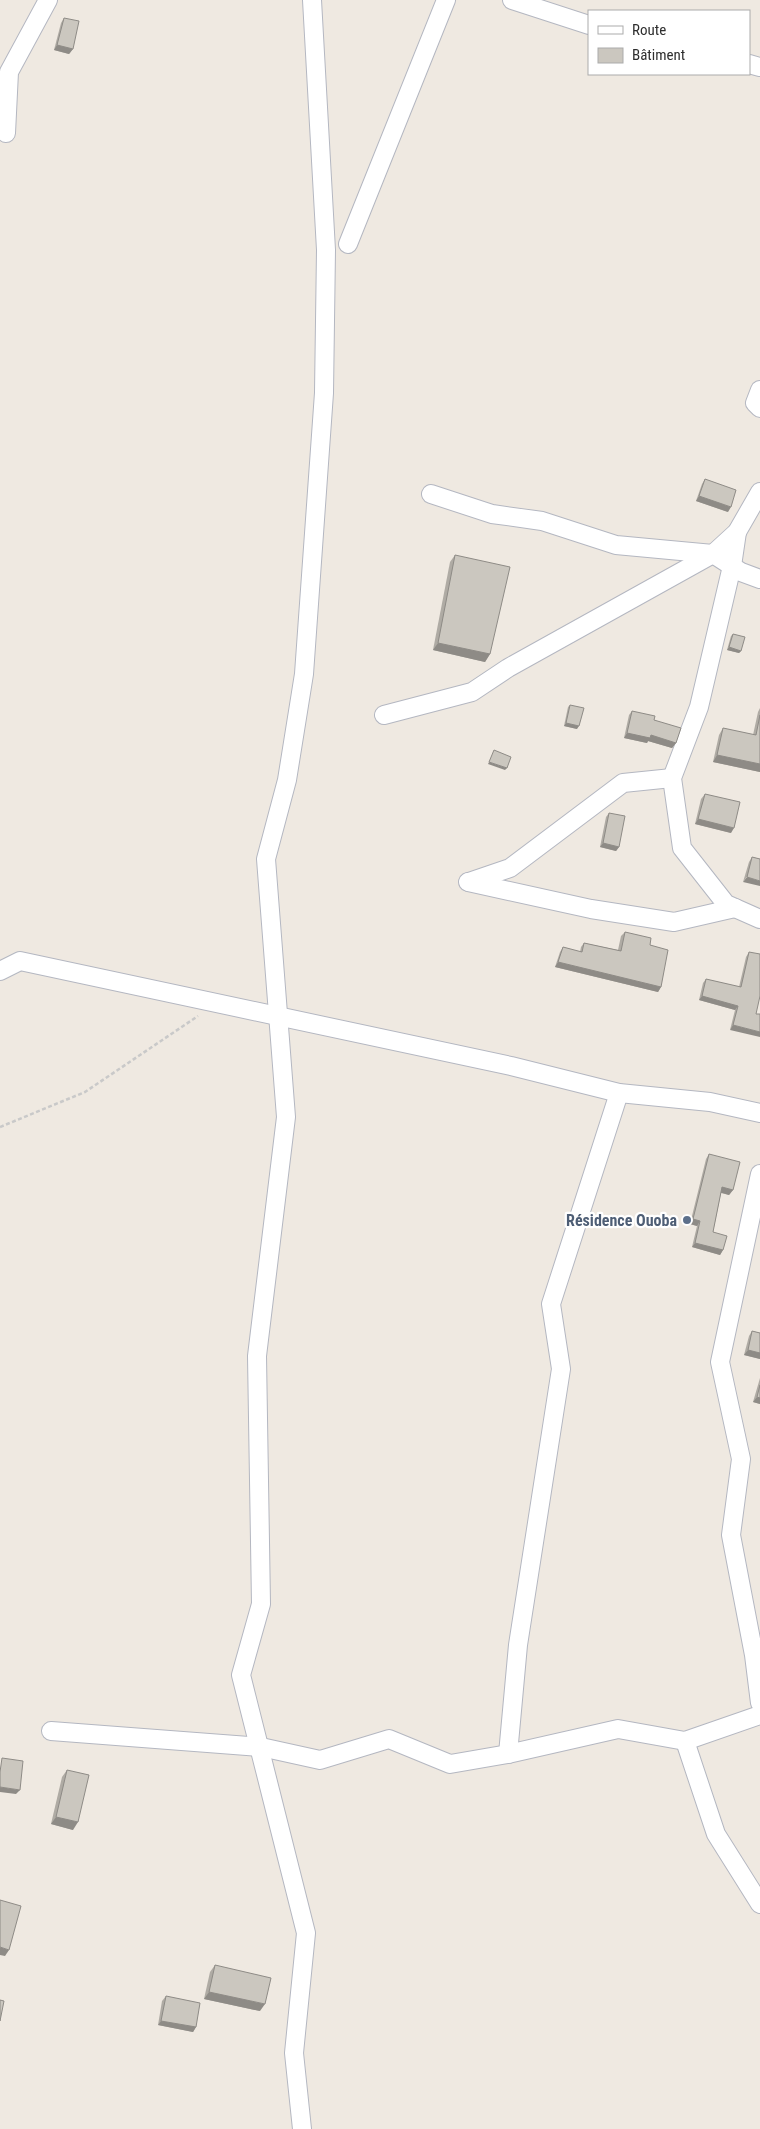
<svg xmlns="http://www.w3.org/2000/svg" width="760" height="2129" font-family="'Roboto Condensed',sans-serif">
  <style>
    .lines { fill: none; stroke-linecap: round; stroke-linejoin: round }
    .street-casing { stroke: #b4b7c1; stroke-width: 20 }
    .path { stroke: #c9c9c9; stroke-width: 2.5; stroke-dasharray: 4 2.5; stroke-linecap: butt }
    .street { stroke: #fff; stroke-width: 18 }
    .wall { fill: #afaba4 }
    .shaded-wall { fill: #8e8b86 }
    .building { fill: #cbc7bf; stroke: #8e8b86 }
    .service-dot { fill: #5c6f8a; stroke: #fff; stroke-width: 2 }
    .labels { text-anchor: middle; stroke-width: 4.5; stroke-linejoin: round; paint-order: stroke }
    .service-label { font-size: 16px; font-weight: bold; fill: #4e5e75; stroke: #fff; text-anchor: end }
  </style>
  <rect width="100%" height="100%" fill="#efe9e1"/>
  <g class="lines">
    <defs>
      <g id="street">
        <polyline points="512,0 589,25"/>
        <polyline points="749,64 760,67"/>
        <polyline points="6,133 9,72 48,0"/>
        <polyline points="348,244 446,0"/>
        <polyline points="760,390 755,403 760,408"/>
        <polyline points="431,494 492,514 542,521 616,545 713,554 741,572 760,579"/>
        <polyline points="737,532 732,566 699,707 672,778 682,848 726,904 760,919"/>
        <polyline points="384,715 472,692 508,668 713,554 737,532 760,492"/>
        <polyline points="468,882 591,909 674,922 735,908"/>
        <polyline points="469,882 510,868 623,783 672,778"/>
        <polyline points="0,971 20,961 511,1066 619,1093 710,1102 760,1113"/>
        <polyline points="760,1174 720,1362 741,1459 731,1535 754,1655 760,1703"/>
        <polyline points="51,1731 261,1747 320,1760 389,1739 450,1764 508,1754 618,1729 685,1741 760,1715"/>
        <polyline points="685,1741 716,1834 760,1904"/>
        <polyline points="508,1754 518,1645 561,1369 551,1304 619,1093"/>
        <polyline points="302,2129 294,2053 306,1933 241,1675 261,1604 257,1356 286,1117 266,859 287,780 304,674 324,393 326,250 312,0"/>
      </g>
    </defs>
    <use href="#street" class="street-casing"/>
    <polyline class="path" points="0,1127 85,1092 198,1016"/>
    <use href="#street" class="street"/>
  </g>
  <g class="wall">
    <polygon points="64,18 73,49 69,54 54,50 61,23"/>
    <polygon points="705,479 728,512 696,501 702,484"/>
    <polygon points="455,555 490,654 485,662 433,650 450,562"/>
    <polygon points="733,634 741,651 739,653 727,650 731,636"/>
    <polygon points="570,705 577,729 564,726 568,707"/>
    <polygon points="760,708 760,772 713,762 719,735 723,728 753,735 758,712"/>
    <polygon points="632,711 654,720 676,743 672,748 648,741 647,743 624,738 629,715"/>
    <polygon points="705,794 731,833 695,824 701,799"/>
    <polygon points="609,813 619,847 616,851 600,847 606,817"/>
    <polygon points="752,857 760,859 743,882 749,862"/>
    <polygon points="625,932 650,945 661,987 658,992 555,967 560,952 563,947 580,952 581,947 584,943 618,950 621,936"/>
    <polygon points="749,952 760,996 730,1030 735,1010 699,1000 703,983 706,979 739,987 746,957"/>
    <polygon points="709,1154 733,1190 729,1195 721,1193 713,1232 723,1250 720,1255 692,1247 697,1226 690,1224 706,1159"/>
    <polygon points="752,1331 760,1333 760,1359 744,1355 749,1336"/>
    <polygon points="760,1378 760,1404 753,1402"/>
    <polygon points="67,1770 73,1830 51,1824 62,1777"/>
    <polygon points="215,1965 260,2011 204,1999 210,1972"/>
    <polygon points="166,1996 196,2027 193,2032 158,2025 162,2001"/>
  </g>
  <g class="shaded-wall">
    <polygon points="57,45 73,49 69,54 54,50"/>
    <polygon points="699,496 731,507 728,512 696,501"/>
    <polygon points="438,643 490,654 485,662 433,650"/>
    <polygon points="729,647 741,651 739,653 727,650"/>
    <polygon points="566,723 579,726 577,729 564,726"/>
    <polygon points="627,733 651,735 676,743 672,748 648,741 647,743 624,738"/>
    <polygon points="717,755 760,764 760,772 713,762"/>
    <polygon points="489,762 507,768 505,770 488,764"/>
    <polygon points="698,819 734,828 731,833 695,824"/>
    <polygon points="603,843 619,847 616,851 600,847"/>
    <polygon points="747,877 760,881 760,886 743,882"/>
    <polygon points="558,962 661,987 658,992 555,967"/>
    <polygon points="702,996 738,1006 735,1010 699,1000"/>
    <polygon points="733,1025 760,1032 760,1037 730,1030"/>
    <polygon points="722,1187 733,1190 729,1195 719,1192"/>
    <polygon points="693,1219 700,1221 697,1226 690,1224"/>
    <polygon points="695,1243 723,1250 720,1255 692,1247"/>
    <polygon points="748,1350 760,1353 760,1359 744,1355"/>
    <polygon points="757,1397 760,1398 760,1404 753,1402"/>
    <polygon points="0,1787 20,1790 16,1794 0,1792"/>
    <polygon points="56,1817 78,1822 73,1830 51,1824"/>
    <polygon points="0,1947 9,1950 5,1956 0,1955"/>
    <polygon points="209,1992 265,2004 260,2011 204,1999"/>
    <polygon points="161,2021 196,2027 193,2032 158,2025"/>
  </g>
  <g class="building">
    <polygon points="64,18 79,21 73,49 57,45"/>
    <polygon points="705,479 736,490 731,507 699,496"/>
    <polygon points="455,555 510,567 490,654 438,643"/>
    <polygon points="733,634 745,637 741,651 729,647"/>
    <polygon points="570,705 584,708 579,726 566,723"/>
    <polygon points="632,711 655,716 654,720 681,728 676,743 651,735 650,738 627,733"/>
    <polygon points="760,715 760,764 717,755 723,728 756,735"/>
    <polygon points="494,750 511,757 507,768 489,762"/>
    <polygon points="705,794 740,802 734,828 698,819"/>
    <polygon points="609,813 625,816 619,847 603,843"/>
    <polygon points="752,857 760,859 760,881 747,877"/>
    <polygon points="625,932 651,938 650,945 668,950 661,987 558,962 563,947 582,952 584,943 621,951"/>
    <polygon points="749,952 760,954 760,996 756,1014 760,1014 760,1032 733,1025 738,1006 702,996 706,979 741,987"/>
    <polygon points="709,1154 740,1162 733,1190 722,1187 713,1232 727,1236 723,1250 695,1243 700,1221 693,1219"/>
    <polygon points="752,1331 760,1333 760,1353 748,1350"/>
    <polygon points="760,1385 760,1398 757,1397"/>
    <polygon points="2,1758 23,1761 20,1790 0,1787 0,1772"/>
    <polygon points="67,1770 89,1775 78,1822 56,1817"/>
    <polygon points="0,1900 21,1906 9,1950 0,1947"/>
    <polygon points="215,1965 271,1978 265,2004 209,1992"/>
    <polygon points="166,1996 200,2003 196,2027 161,2021"/>
    <polygon points="0,2000 4,2001 0,2021"/>
  </g>
  <circle class="service-dot" cx="687" cy="1220" r="5"/>
  <g class="labels">
    <g class="service-label">
      <text x="677" y="1226">Résidence Ouoba</text>
    </g>
  </g>
  <rect x="588" y="10" width="162" height="65" fill="#ffffff" stroke="#ababab"/>
  <rect x="598" y="26" width="25" height="8" fill="#ffffff" stroke="#ababab"/>
  <text x="632" y="35" font-size="15" fill="#2e2e2e">Route</text>
  <rect x="598" y="48" width="25" height="15" fill="#cbc7bf" stroke="#ababab"/>
  <text x="632" y="60" font-size="15" fill="#2e2e2e">Bâtiment</text>
</svg>
